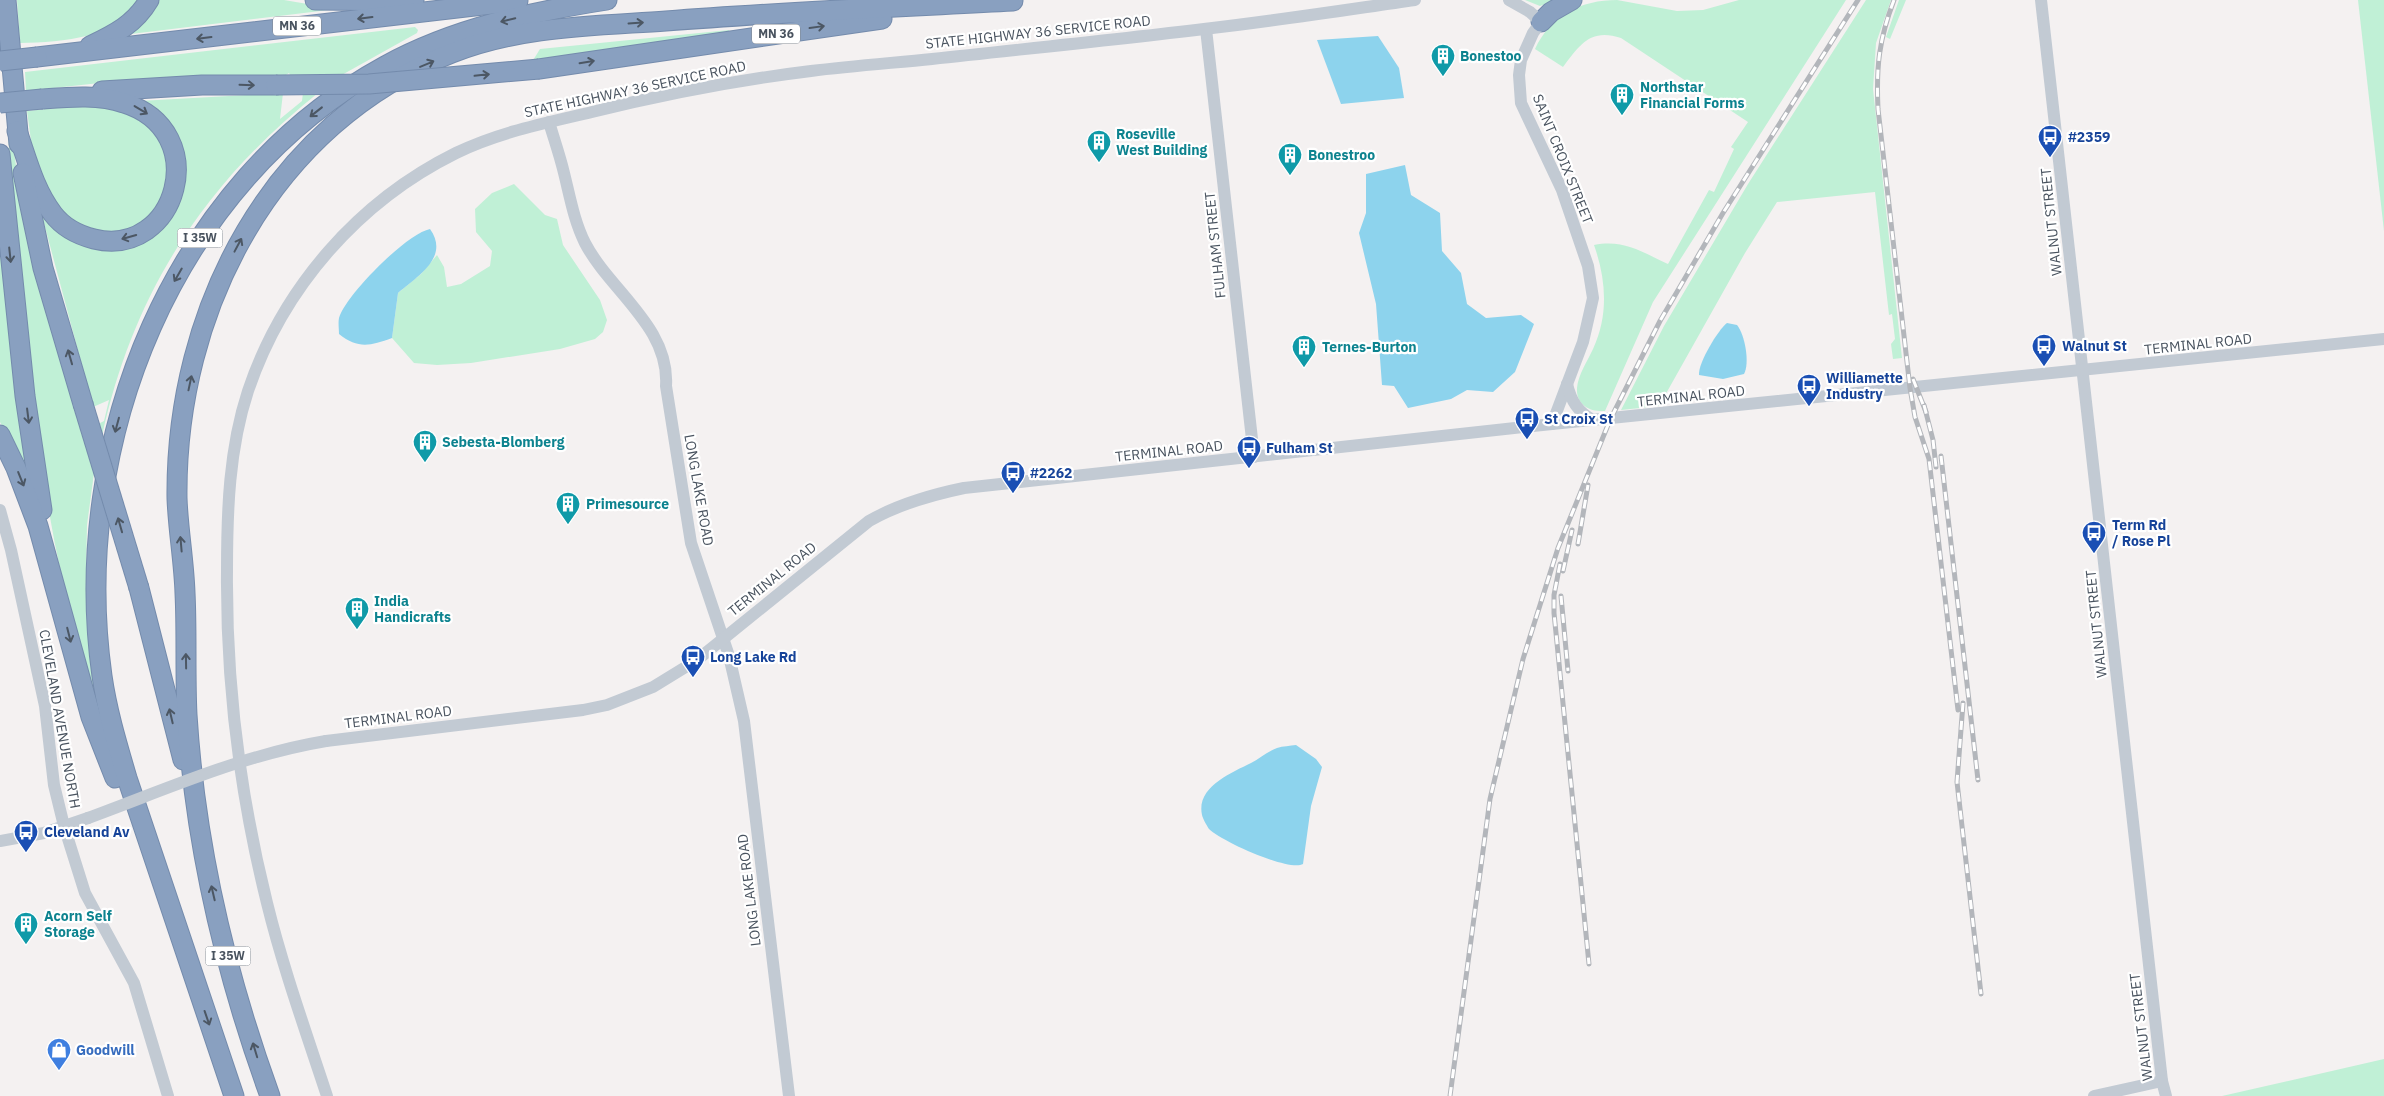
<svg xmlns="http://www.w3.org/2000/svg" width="2384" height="1096" font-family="'IBM Plex Sans',sans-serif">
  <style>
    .green { fill: #c0f0d6 }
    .water { fill: #8dd3ed }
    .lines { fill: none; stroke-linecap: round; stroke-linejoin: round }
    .highway-casing { stroke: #748bac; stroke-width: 21 }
    .minor { stroke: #c2cad3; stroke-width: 12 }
    .highway { stroke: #89a0c0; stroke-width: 19 }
    .rail-casing { stroke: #b3b6bb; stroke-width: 5 }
    .rail { stroke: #fff; stroke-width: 3; stroke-dasharray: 9; stroke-linecap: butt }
    .highway-bridge-casing { stroke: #748bac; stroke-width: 21; stroke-linecap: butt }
    .minor-bridge { stroke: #c2cad3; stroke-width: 12 }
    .highway-bridge { stroke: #89a0c0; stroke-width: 19 }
    .oneway { stroke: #4c5764 }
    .labels { text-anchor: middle; stroke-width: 4.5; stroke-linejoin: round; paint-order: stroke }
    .shield { fill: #fff; stroke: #80878f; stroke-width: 1 }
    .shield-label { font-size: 12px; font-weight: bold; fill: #49535f }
    .street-label { font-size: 14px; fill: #49535f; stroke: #fff }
    .culture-label { font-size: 14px; font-weight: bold; fill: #0d838f; stroke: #fff; text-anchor: start }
    .transit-label { font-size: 14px; font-weight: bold; fill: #164399; stroke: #fff; text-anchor: start }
    .shop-label { font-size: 14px; font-weight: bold; fill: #366cbe; stroke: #fff; text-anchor: start }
  </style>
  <rect width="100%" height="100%" fill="#f4f1f1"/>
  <g class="green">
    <path d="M17,0H144C119,38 63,42 20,43Z"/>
    <polygon points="156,0 284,0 337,9 131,34 130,32"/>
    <polygon points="1525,0 1556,0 1540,6"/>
    <path d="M1617,0L1677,11L1703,10L1739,0H1846L1653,302L1605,411C1590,412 1576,405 1577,388C1578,375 1588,360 1593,349C1609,315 1606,279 1594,245C1624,239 1642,252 1668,264L1709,190L1714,192L1734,149L1731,147L1748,122L1621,38C1590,28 1580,45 1563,67L1535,49C1551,15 1581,0 1617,0Z"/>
    <polygon points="1866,0 1891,0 1876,43 1873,89 1902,358 1893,359 1891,344 1895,339 1892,314 1889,315 1875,192 1777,202 1745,253 1659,406 1621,410 1664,326 1748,184"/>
    <polygon points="1899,0 1906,0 1890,39 1886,37"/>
    <polygon points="2358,0 2384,0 2384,231"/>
    <polygon points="415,27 418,30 417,33 340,76 291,77 289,73 283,77 109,82 26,91 25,72"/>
    <polygon points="729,30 730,34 532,62 540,49"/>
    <path d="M283,93L280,119L302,101L303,93H318C204,184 133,293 102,436L98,424L104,421L109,400L93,407L41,212L47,211L123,245L183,184L139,101Z"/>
    <polygon points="85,105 98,105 147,119 171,160 161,209 126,234 83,231 51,203 32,148 27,111"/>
    <path d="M11,133L17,172L79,411L77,418L81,420L95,466L87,525L86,573L87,620L98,711C80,647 61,583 50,517C28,392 19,263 8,137V134Z"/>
    <polygon points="514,184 545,215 557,219 563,245 600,300 607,320 603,332 595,339 560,349 471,363 437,365 414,363 392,338 398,293 421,274 437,255 444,267 447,287 461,284 490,266 492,251 476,232 475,209 492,193"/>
    <polygon points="0,219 25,443 27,475 0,422"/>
    <polygon points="2384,1059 2384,1096 2222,1096"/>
  </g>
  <g class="water">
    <polygon points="1378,36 1399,68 1404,98 1341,104 1317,40"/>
    <polygon points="1405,165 1411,195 1440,213 1442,251 1461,273 1467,304 1486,318 1521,315 1534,324 1515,372 1493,392 1467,390 1451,399 1408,408 1394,386 1382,385 1376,304 1359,233 1366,213 1366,174"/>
    <path d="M430,229C450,257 418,276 398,293L392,338C370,346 358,349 339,334C339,329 338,323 339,318C346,295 406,234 430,229Z"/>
    <path d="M1727,323L1737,325C1745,335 1750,363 1744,374L1723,379L1699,375C1698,363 1718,330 1727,323Z"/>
    <path d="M1296,745L1316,759L1322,767L1311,806L1303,864C1289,872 1221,841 1209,829C1207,826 1203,819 1202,815C1196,787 1231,773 1251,763C1259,759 1268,751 1277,748C1283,746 1290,746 1296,745Z"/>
  </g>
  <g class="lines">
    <defs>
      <g id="highway">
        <polyline points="6,0 19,144"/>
        <polyline points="315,0 414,1"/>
        <polyline points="1541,22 1551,12 1572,0"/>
        <path d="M90,46C115,34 135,24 149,0"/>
        <polyline points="37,57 518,1"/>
        <polyline points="539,69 882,19"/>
        <polyline points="102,91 202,85 276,85"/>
        <path d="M17,131C27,159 34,189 53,214C63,227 78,235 94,239C177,259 214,131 124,103C99,94 68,97 42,99"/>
        <polyline points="0,154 25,396 42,510"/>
        <polyline points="23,173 43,268 83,404"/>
        <polyline points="0,435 16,468 38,526 91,717 115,778"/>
        <polyline points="139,588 183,760"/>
        <path d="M234,1096L127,778C117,744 107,711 102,676C69,441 173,182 385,66C454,28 531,12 607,0"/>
        <path d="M270,1096C226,975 195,843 187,715C185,674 187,633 185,593C184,561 178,529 177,498C175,309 272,123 452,53C520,26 594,26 666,21C782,12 898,7 1013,1"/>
      </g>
    </defs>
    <use href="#highway" class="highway-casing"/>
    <g class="minor">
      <polyline points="1509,0 1530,12 1541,22 1533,33 1521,60 1519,75 1521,103 1562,190 1588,266 1593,298 1583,342 1552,424"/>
      <polyline points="2041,0 2162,1081 2166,1096"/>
      <polyline points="1206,29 1254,457"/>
      <path d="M549,122C554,139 560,156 564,173C570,197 574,221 585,243C610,291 670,327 666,386L691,543L729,656L744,721L789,1096"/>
      <path d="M1567,384C1571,401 1578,412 1593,420"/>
      <polyline points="0,510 11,550 45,706 54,785 64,826 85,893 134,983 168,1096"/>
      <path d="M326,741L583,710L607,705L653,687L697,660L869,521C899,504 930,495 964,488L1552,424L2384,339"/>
      <polyline points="0,841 44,833 88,818"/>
      <path d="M327,1096C306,1032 283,968 267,903C240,795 226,682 227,571C227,510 229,449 248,391C283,287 359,201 456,153C499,132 546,123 592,112C664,94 737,80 811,71C851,66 892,63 932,59C1023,49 1113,40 1204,29C1274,21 1345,10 1415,0"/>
      <polyline points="2094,1096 2162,1081"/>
    </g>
    <use href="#highway" class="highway"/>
    <defs>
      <g id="rail">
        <path d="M1894,0C1879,39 1876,67 1878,109L1910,388L1915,417L1929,459L1958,710"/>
        <polyline points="1913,379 1926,412"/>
        <polyline points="1924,405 1933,440 1936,467"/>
        <polyline points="1941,456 1978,780"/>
        <polyline points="1578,544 1588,485"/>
        <polyline points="1560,564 1554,595 1554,613 1589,964"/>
        <polyline points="1563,571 1572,530"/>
        <polyline points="1561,596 1568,671"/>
        <polyline points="1963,703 1957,782 1981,994"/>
        <polyline points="1450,1096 1490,799 1523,659 1558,548 1610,420 1660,321 1723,213 1858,0"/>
      </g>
    </defs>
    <use href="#rail" class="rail-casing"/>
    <use href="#rail" class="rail"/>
    <defs>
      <g id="highway-bridge">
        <polyline points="0,61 37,57"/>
        <polyline points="276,85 369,84 539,69"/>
        <polyline points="0,103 42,99"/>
        <polyline points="83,404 139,588"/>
      </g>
    </defs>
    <use href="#highway-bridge" class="highway-bridge-casing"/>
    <path class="minor-bridge" d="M88,818C167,789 242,755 326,741"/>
    <use href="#highway-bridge" class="highway-bridge"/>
  </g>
  <defs><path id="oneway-shaft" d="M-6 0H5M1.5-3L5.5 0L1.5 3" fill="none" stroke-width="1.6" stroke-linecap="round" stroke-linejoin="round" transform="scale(1.25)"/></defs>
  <g class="oneway">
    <use href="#oneway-shaft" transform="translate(365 18) rotate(173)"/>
    <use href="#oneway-shaft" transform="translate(508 20) rotate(166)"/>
    <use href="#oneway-shaft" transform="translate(636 23) rotate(-4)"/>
    <use href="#oneway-shaft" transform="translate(817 27) rotate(-8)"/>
    <use href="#oneway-shaft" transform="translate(204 38) rotate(173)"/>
    <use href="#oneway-shaft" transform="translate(587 62) rotate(-9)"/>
    <use href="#oneway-shaft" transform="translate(427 64) rotate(-23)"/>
    <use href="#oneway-shaft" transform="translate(482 75) rotate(-6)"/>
    <use href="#oneway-shaft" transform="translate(247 85) rotate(2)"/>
    <use href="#oneway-shaft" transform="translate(141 110) rotate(31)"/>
    <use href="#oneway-shaft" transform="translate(316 112) rotate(142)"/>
    <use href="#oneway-shaft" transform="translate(129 237) rotate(164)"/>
    <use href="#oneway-shaft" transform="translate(238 245) rotate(-62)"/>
    <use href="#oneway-shaft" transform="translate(10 255) rotate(84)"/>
    <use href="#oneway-shaft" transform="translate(178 275) rotate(120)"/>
    <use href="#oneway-shaft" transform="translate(70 357) rotate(-106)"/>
    <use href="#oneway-shaft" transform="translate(190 383) rotate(-78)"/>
    <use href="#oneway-shaft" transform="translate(28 416) rotate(83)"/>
    <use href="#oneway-shaft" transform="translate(117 425) rotate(105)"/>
    <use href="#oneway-shaft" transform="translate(21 479) rotate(68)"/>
    <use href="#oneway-shaft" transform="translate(120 525) rotate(-106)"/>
    <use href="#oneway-shaft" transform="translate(181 544) rotate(-95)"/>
    <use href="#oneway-shaft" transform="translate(69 635) rotate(76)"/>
    <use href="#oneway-shaft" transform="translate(186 661) rotate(-91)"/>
    <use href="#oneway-shaft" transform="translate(171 716) rotate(-103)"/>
    <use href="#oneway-shaft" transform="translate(213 893) rotate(-103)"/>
    <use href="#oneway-shaft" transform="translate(207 1018) rotate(71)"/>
    <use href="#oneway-shaft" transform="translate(255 1050) rotate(-107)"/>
  </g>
  <defs>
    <symbol id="building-pin" viewBox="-11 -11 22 30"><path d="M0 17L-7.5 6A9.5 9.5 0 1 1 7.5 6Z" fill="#0f9aa8" stroke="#fff"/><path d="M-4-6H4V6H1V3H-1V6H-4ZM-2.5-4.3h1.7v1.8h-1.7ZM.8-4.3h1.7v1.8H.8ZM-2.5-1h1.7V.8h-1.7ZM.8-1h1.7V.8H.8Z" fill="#fff"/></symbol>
    <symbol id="bus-pin" viewBox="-11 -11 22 30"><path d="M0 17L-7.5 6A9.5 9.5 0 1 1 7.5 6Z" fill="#1a4fb4" stroke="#fff"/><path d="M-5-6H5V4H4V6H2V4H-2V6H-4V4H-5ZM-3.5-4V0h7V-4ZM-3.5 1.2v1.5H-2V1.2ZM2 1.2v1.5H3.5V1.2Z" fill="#fff"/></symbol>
    <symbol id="shop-pin" viewBox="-11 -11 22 30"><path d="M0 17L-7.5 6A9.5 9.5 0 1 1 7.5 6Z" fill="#3f7fe0" stroke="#fff"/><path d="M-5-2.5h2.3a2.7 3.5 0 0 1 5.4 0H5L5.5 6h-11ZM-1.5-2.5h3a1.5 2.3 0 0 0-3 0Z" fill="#fff"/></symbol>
  </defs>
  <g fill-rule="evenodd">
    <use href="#building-pin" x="1429" y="42" width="28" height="38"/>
    <use href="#building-pin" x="1608" y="81" width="28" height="38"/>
    <use href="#bus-pin" x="2036" y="123" width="28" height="38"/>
    <use href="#building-pin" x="1085" y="128" width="28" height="38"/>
    <use href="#building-pin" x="1276" y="141" width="28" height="38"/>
    <use href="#bus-pin" x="2030" y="332" width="28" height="38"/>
    <use href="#building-pin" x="1290" y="333" width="28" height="38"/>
    <use href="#bus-pin" x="1795" y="372" width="28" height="38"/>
    <use href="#bus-pin" x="1513" y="405" width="28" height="38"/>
    <use href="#building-pin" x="411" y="428" width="28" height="38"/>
    <use href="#bus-pin" x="1235" y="434" width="28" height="38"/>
    <use href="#bus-pin" x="999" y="459" width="28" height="38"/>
    <use href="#building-pin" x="554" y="490" width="28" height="38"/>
    <use href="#bus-pin" x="2080" y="519" width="28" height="38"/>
    <use href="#building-pin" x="343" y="595" width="28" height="38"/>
    <use href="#bus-pin" x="679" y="643" width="28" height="38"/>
    <use href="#bus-pin" x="12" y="818" width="28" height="38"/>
    <use href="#building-pin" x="12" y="910" width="28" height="38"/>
    <use href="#shop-pin" x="45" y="1036" width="28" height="38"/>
  </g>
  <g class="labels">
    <g class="shield">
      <rect x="273" y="16.5" width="48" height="19" rx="4"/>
      <rect x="752" y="24.5" width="48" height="19" rx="4"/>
      <rect x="177.5" y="228.5" width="45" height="19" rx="4"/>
      <rect x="205.5" y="946.5" width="45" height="19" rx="4"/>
    </g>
    <g class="shield-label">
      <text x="297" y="30">MN 36</text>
      <text x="776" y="38">MN 36</text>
      <text x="200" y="242">I 35W</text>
      <text x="228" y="960">I 35W</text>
    </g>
    <g class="street-label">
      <text transform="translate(1038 32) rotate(-6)" y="5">STATE HIGHWAY 36 SERVICE ROAD</text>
      <text transform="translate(635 89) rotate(-12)" y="5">STATE HIGHWAY 36 SERVICE ROAD</text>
      <text transform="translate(1563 159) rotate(68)" y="5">SAINT CROIX STREET</text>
      <text transform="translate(2051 222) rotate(-96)" y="5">WALNUT STREET</text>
      <text transform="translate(1215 245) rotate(-96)" y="5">FULHAM STREET</text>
      <text transform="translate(2198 344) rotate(-6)" y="5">TERMINAL ROAD</text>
      <text transform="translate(1691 396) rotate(-6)" y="5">TERMINAL ROAD</text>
      <text transform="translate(1169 451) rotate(-6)" y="5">TERMINAL ROAD</text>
      <text transform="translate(699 490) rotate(80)" y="5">LONG LAKE ROAD</text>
      <text transform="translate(772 579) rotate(-39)" y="5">TERMINAL ROAD</text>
      <text transform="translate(2096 624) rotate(-96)" y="5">WALNUT STREET</text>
      <text transform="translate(398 717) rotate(-7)" y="5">TERMINAL ROAD</text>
      <text transform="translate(60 719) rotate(80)" y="5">CLEVELAND AVENUE NORTH</text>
      <text transform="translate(749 890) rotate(-97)" y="5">LONG LAKE ROAD</text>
      <text transform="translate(2141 1027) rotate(-97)" y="5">WALNUT STREET</text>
    </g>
    <g class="culture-label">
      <text x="1460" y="61">Bonestoo</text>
      <text x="1640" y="92">Northstar<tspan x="1640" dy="16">Financial Forms</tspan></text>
      <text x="1116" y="139">Roseville<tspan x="1116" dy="16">West Building</tspan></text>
      <text x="1308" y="160">Bonestroo</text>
      <text x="1322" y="352">Ternes-Burton</text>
      <text x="442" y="447">Sebesta-Blomberg</text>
      <text x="586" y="509">Primesource</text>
      <text x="374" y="606">India<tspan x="374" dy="16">Handicrafts</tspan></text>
      <text x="44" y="921">Acorn Self<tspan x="44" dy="16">Storage</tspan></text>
    </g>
    <g class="transit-label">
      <text x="2068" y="142">#2359</text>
      <text x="2062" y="351">Walnut St</text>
      <text x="1826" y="383">Williamette<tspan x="1826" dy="16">Industry</tspan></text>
      <text x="1544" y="424">St Croix St</text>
      <text x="1266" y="453">Fulham St</text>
      <text x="1030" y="478">#2262</text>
      <text x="2112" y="530">Term Rd<tspan x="2112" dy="16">/ Rose Pl</tspan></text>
      <text x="710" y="662">Long Lake Rd</text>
      <text x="44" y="837">Cleveland Av</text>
    </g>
    <g class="shop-label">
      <text x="76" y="1055">Goodwill</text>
    </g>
  </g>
</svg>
